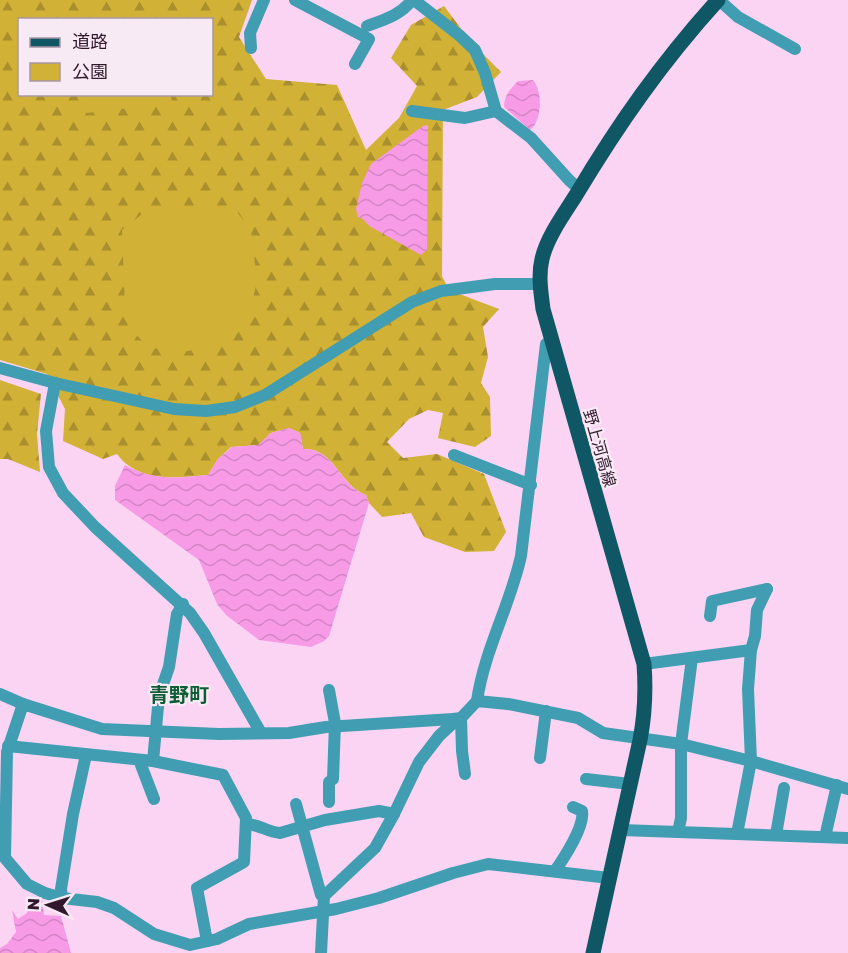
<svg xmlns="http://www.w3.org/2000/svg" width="848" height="953" font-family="'Golos Text','Noto Sans JP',sans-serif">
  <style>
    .forest { fill: url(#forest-firs); fill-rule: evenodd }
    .park { fill: #d1b136 }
    .water { fill: url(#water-waves) }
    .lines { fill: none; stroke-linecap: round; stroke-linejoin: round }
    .minor { stroke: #419eb2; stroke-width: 12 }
    .major { stroke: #0f5765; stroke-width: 15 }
    .labels { text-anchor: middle; stroke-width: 4.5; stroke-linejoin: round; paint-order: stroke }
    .street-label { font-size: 16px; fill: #31182c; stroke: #f8eaf5 }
    .quarter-label { font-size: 20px; font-weight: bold; fill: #0e5d34; stroke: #f8eaf5 }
  </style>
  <defs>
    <pattern id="forest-firs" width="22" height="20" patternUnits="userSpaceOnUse" patternTransform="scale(1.5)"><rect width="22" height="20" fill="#d1b136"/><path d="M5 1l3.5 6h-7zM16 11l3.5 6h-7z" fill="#aa8f2e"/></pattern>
    <pattern id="water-waves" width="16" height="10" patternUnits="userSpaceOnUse" patternTransform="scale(1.5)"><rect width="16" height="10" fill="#f79be6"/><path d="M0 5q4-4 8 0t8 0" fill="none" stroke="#d485c5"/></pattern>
  </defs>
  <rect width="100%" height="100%" fill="#fcd4f3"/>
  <g class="forest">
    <path d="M0,0H252L239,37L266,79L337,85L366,150L399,118L417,86L391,58L411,25L444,6L472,43L501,72L477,97L443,110L442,276L449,290L499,309L483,327L488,357L481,383L490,397L491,436L475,447L438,438L443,413L428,410L409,419L387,442L403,458L437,454L484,474L506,532L494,551L465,552L424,537L411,513L382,517L369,503L366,495C339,485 334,447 303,449L300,433L289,428L271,433L259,445L231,447L218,459L208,475C177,478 138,483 117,454L103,459L63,441L65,409L47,374L0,360ZM20,20H212V94H20Z"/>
    <polygon points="0,380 41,394 37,434 40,472 8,459 0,459"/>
  </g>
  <g class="park">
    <polygon points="85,95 171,95 172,103 87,113"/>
    <polygon points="152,206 234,208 251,230 257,280 250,313 226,338 197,349 173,354 146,345 129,327 125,306 122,230"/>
  </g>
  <g class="water">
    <path d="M533,80C543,91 542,122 530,130L504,107C504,96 510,89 518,81Z"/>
    <path d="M428,125L427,250L421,255C405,246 389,237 373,228C366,225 366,219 358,217L356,209L362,183L371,164L423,126Z"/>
    <path d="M289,428L300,433L303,449C335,448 338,485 366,495L369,503L329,636L324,641L311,647L259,640L226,615L217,604L199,560L115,500V486L125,465C153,481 177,478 208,475L218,459L232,447L258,445L271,433Z"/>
    <polygon points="32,899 42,900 44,915 61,916 71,953 0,953 0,948 7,944 16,932 12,910 18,919 27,913"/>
  </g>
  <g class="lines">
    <g class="minor">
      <polyline points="295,0 369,39 355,64"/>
      <polyline points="414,0 459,35 475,50 485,73 496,111 531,138 569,180 579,189"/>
      <polyline points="719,0 738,17 795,49"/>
      <path d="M367,26C383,20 401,15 412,0"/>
      <polyline points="251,48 250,33 264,0"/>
      <polyline points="412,111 465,118 496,111"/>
      <polyline points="0,368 55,383 174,409 206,411 235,407 265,395 412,302 441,291 495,284 540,284"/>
      <polyline points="55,383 46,431 49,467 63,493 95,527 190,613 204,633 261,733"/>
      <polyline points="454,455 531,485"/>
      <polyline points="710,616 712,601 767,589"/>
      <polyline points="644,664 751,650"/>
      <polyline points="0,694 23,704"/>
      <path d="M477,701C484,651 510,606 521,556L546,344L552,340"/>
      <polyline points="461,718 462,751 465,774"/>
      <polyline points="8,746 153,761 223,775 246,818 244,862 197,888 207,941"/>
      <polyline points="540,758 546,711"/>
      <polyline points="141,760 141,765 154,799"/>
      <polyline points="153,761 159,696 169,667 177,614 183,604"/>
      <polyline points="586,779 630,784"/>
      <polyline points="329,802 329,782 333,779 335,723 329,690"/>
      <polyline points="296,804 321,895 324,896"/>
      <path d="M246,824C258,824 268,832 280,833L325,820L379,811L394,814"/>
      <polyline points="621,830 848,838"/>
      <polyline points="678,832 681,818 681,744 692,658"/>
      <polyline points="737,834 751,761 748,689 751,650 755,636 757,610 767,589"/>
      <polyline points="776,835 784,788"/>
      <polyline points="825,837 837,785"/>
      <path d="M555,871C564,858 585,826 582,811L573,807"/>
      <polyline points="609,878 488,864 453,873 379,898 336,909 249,924 217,939 190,945 154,934 114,908 97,902 62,898 45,893 27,884 5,858 7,752 23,704 102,729 219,734 289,733 326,727 453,719 461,718 477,701 508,704 578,718 603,733 681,744 751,761 848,789"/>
      <polyline points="62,898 61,889 73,814 86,755"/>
      <polyline points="321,953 324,896 375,848 394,814 419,762 439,736 453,723 453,719"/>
    </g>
    <path class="major" d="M593,953L640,740C645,714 646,691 644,664L543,309C541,293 538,276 542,259C547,237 564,214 576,195C619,123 662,62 718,0"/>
  </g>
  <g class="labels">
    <g class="street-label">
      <text transform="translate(600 448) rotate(74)" y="6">野上河高線</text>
    </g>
    <g class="quarter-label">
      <text x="179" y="702">青野町</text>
    </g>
  </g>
  <rect x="18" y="18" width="195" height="78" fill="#f8eaf5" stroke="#a896a5" stroke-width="1.5"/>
  <rect x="30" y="38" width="30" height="9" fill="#0f5765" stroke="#a896a5" stroke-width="1.5"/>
  <text x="72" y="48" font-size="18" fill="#31182c">道路</text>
  <rect x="30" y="63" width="30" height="18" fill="#d1b136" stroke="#a896a5" stroke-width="1.5"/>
  <text x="72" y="78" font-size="18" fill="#31182c">公園</text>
  <g transform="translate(48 905) rotate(273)" stroke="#f8eaf5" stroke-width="4.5" paint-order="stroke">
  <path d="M0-4.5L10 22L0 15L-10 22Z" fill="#31182c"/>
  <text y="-9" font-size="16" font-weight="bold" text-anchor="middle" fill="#31182c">N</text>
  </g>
</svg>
